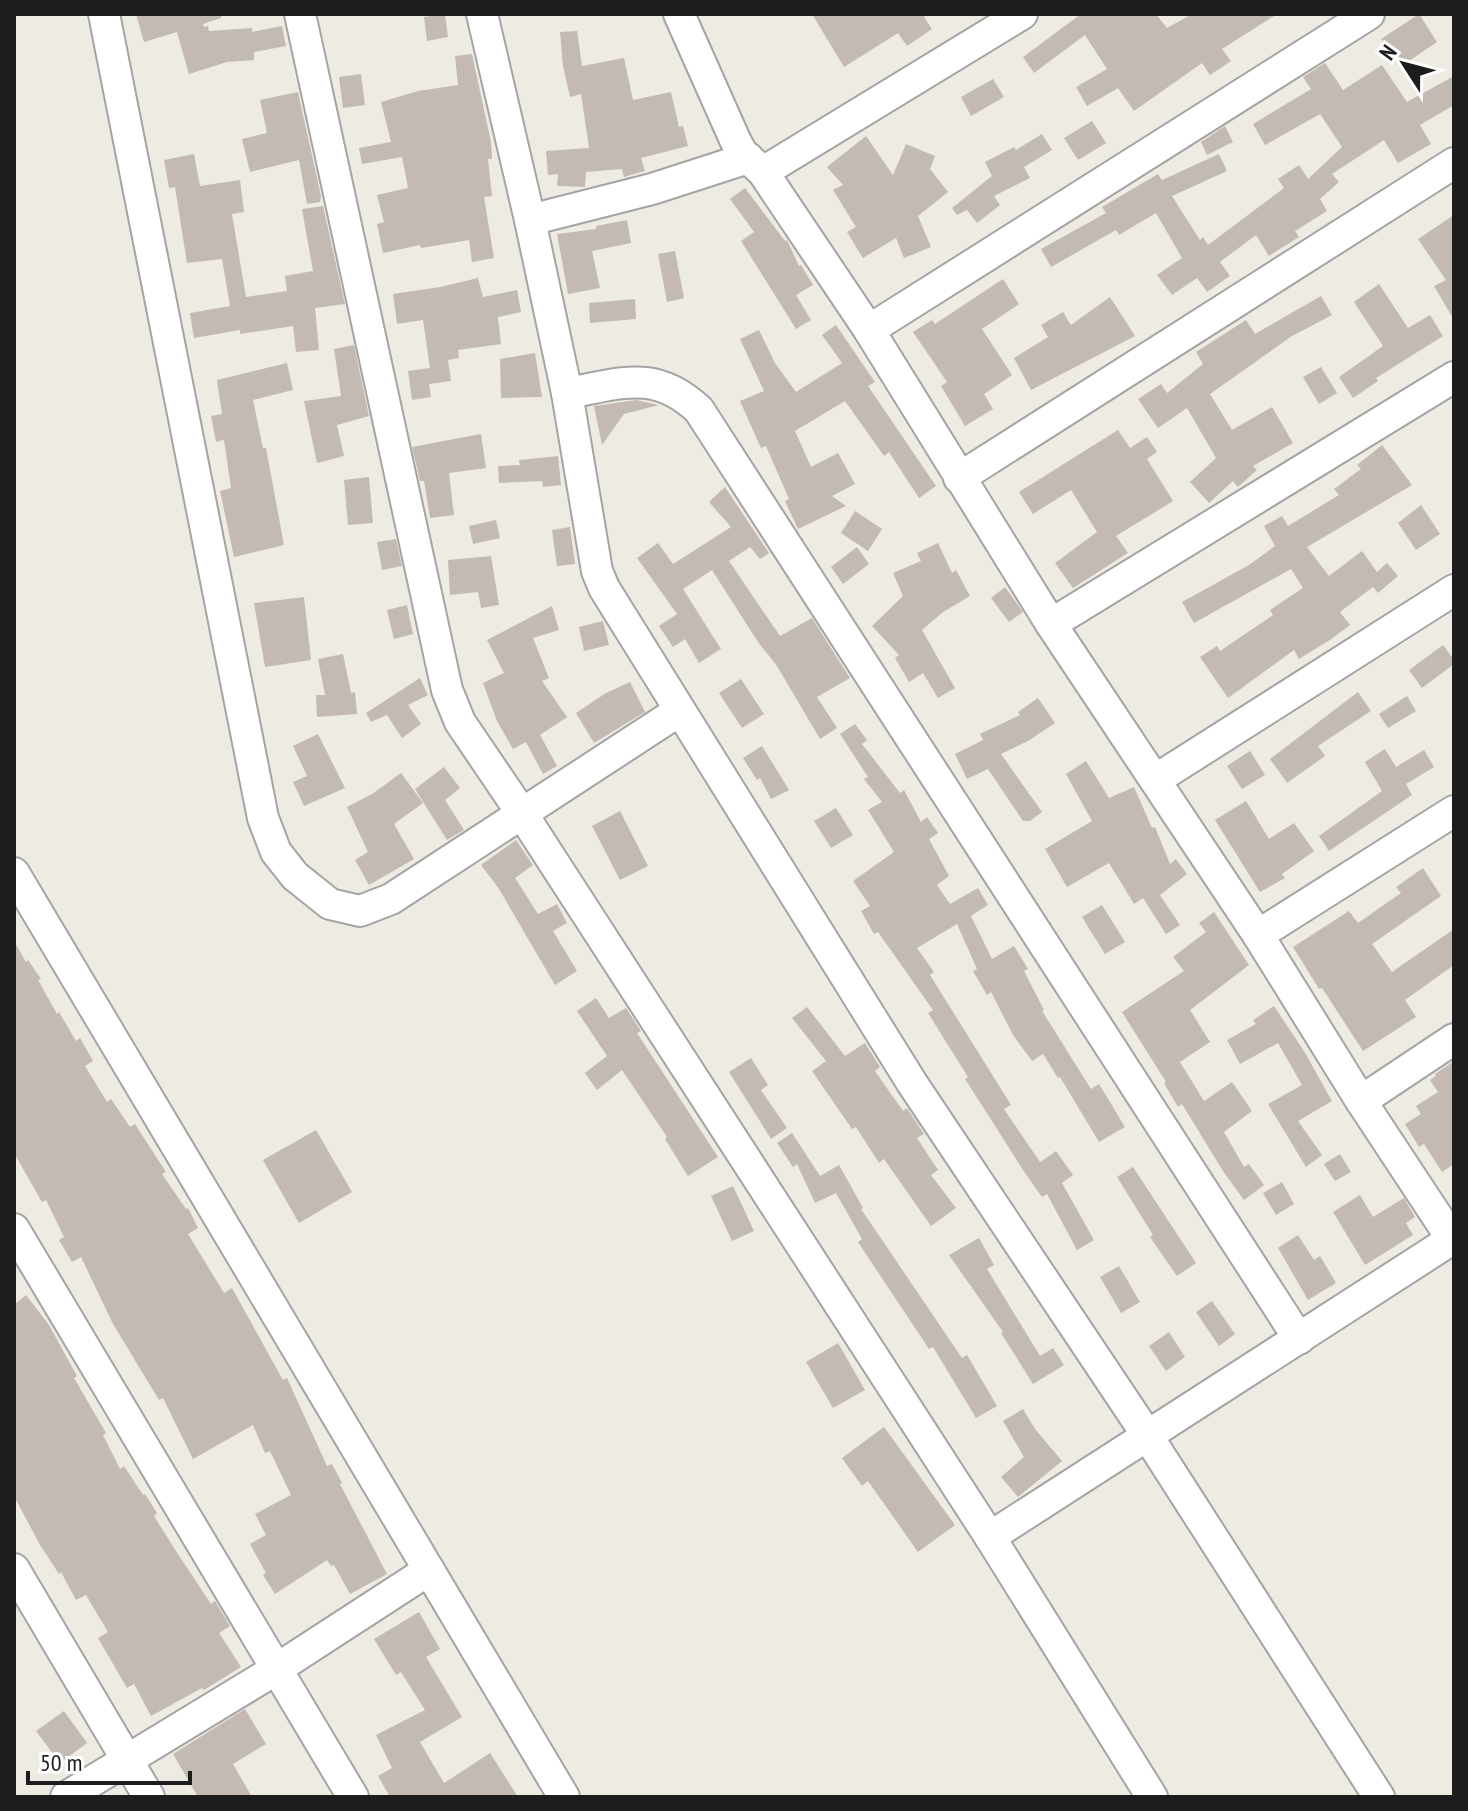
<svg xmlns="http://www.w3.org/2000/svg" width="1468" height="1811" font-family="'PT Sans Narrow',sans-serif">
  <style>
    .building { fill: #c3bab3 }
    .lines { fill: none; stroke-linecap: round; stroke-linejoin: round }
    .minor-casing { stroke: #a4a4a4; stroke-width: 34 }
    .minor { stroke: #fff; stroke-width: 30 }
  </style>
  <rect width="100%" height="100%" fill="#eeebe3"/>
  <g class="building">
    <polygon points="136,14 221,14 221,18 203,24 204,27 208,26 209,31 252,28 252,32 282,26 286,46 254,52 254,60 227,62 189,74 177,32 144,42"/>
    <polygon points="445,14 448,37 427,41 424,17"/>
    <polygon points="812,14 928,14 924,17 932,29 907,46 898,33 844,67"/>
    <polygon points="1081,14 1156,14 1167,28 1192,14 1277,14 1222,49 1231,61 1210,75 1202,63 1134,111 1118,88 1087,106 1076,87 1107,69 1085,35 1034,73 1023,57"/>
    <polygon points="1419,14 1437,42 1400,67 1381,39"/>
    <polygon points="577,31 582,66 624,58 633,100 671,92 679,127 683,126 688,146 641,158 645,171 624,177 622,169 586,172 585,187 557,186 558,174 548,175 546,151 589,148 581,94 570,97 563,66 560,32"/>
    <polygon points="472,54 491,142 492,159 488,159 492,196 484,197 494,258 472,262 469,240 421,248 420,245 383,253 377,224 384,222 377,195 408,188 402,157 362,164 359,148 391,142 381,102 418,91 458,85 455,56"/>
    <polygon points="1325,63 1343,90 1382,65 1407,102 1454,76 1454,105 1420,125 1431,144 1398,163 1384,140 1332,174 1339,182 1320,199 1327,211 1295,231 1299,237 1269,256 1256,235 1220,262 1230,276 1207,292 1197,278 1172,295 1157,275 1182,258 1156,213 1119,235 1116,230 1051,267 1041,249 1106,213 1102,207 1158,174 1162,180 1219,154 1227,171 1172,196 1200,240 1203,237 1208,245 1284,188 1278,179 1299,165 1308,179 1342,147 1320,114 1265,145 1253,124 1311,89 1303,77"/>
    <polygon points="361,74 365,105 343,108 339,77"/>
    <polygon points="993,79 1004,97 971,116 961,97"/>
    <polygon points="298,92 321,196 320,202 307,204 299,160 250,172 242,139 267,133 260,100"/>
    <polygon points="1092,121 1106,143 1078,160 1064,138"/>
    <polygon points="1225,126 1233,142 1207,155 1201,142"/>
    <polygon points="1042,134 1052,150 1024,167 1030,178 994,196 1000,205 977,223 967,210 957,215 952,208 992,176 985,162 1014,147 1016,150"/>
    <polygon points="866,136 893,175 906,144 935,156 930,169 948,192 918,216 931,247 904,258 896,238 863,258 847,232 856,227 833,190 843,185 827,167"/>
    <polygon points="194,154 200,186 240,180 244,212 232,214 246,297 287,291 285,276 313,271 302,209 323,206 345,304 315,308 319,350 296,352 293,326 240,334 240,330 194,338 190,313 230,306 222,259 187,263 175,187 169,188 164,160"/>
    <polygon points="745,188 785,241 787,240 799,266 801,265 813,285 796,295 811,320 796,329 741,241 754,232 730,199"/>
    <polygon points="1454,215 1454,320 1434,286 1446,280 1418,239"/>
    <polygon points="627,220 631,243 592,251 600,288 568,294 557,234 596,229 596,226"/>
    <polygon points="675,251 684,298 667,302 658,254"/>
    <polygon points="478,278 483,297 517,290 521,312 498,317 501,344 458,350 459,358 448,360 451,381 429,384 431,397 412,400 408,371 430,368 423,320 397,324 393,294 440,287"/>
    <polygon points="1003,279 1019,304 982,329 1012,375 984,394 993,409 965,426 941,386 947,382 913,332 932,320 935,324"/>
    <polygon points="1379,284 1408,328 1430,315 1443,336 1376,378 1378,381 1353,398 1339,377 1383,346 1354,302"/>
    <polygon points="1321,296 1332,315 1292,336 1210,394 1232,430 1272,407 1293,443 1253,466 1257,470 1238,487 1233,481 1209,503 1190,482 1216,458 1187,408 1158,428 1138,399 1161,384 1167,393 1203,364 1196,352 1246,320 1255,334"/>
    <polygon points="1110,297 1135,336 1031,390 1014,358 1048,337 1041,325 1063,312 1071,325"/>
    <polygon points="635,299 636,319 590,323 589,303"/>
    <polygon points="836,325 875,382 868,386 936,486 919,498 889,452 884,456 845,401 795,431 811,467 838,453 855,484 832,496 846,506 798,529 785,501 789,499 766,446 761,448 740,401 764,391 740,339 759,330 775,363 796,392 842,363 822,335"/>
    <polygon points="354,345 369,416 337,425 344,456 317,463 304,401 341,396 334,349"/>
    <polygon points="535,353 542,397 501,398 500,359"/>
    <polygon points="287,363 293,390 253,400 263,448 266,448 284,545 234,557 220,491 231,488 224,440 216,442 211,416 222,414 217,380"/>
    <polygon points="1321,367 1337,393 1319,404 1303,377"/>
    <polygon points="636,400 659,405 624,414 602,445 594,406"/>
    <polygon points="1118,430 1130,448 1147,437 1157,452 1147,459 1173,501 1116,536 1128,553 1073,588 1055,563 1097,532 1071,490 1033,514 1019,492"/>
    <polygon points="481,434 486,468 449,473 454,515 430,518 424,481 420,481 412,447"/>
    <polygon points="1382,445 1412,485 1307,547 1329,576 1362,551 1377,572 1387,563 1398,576 1378,593 1373,587 1340,612 1350,625 1330,640 1299,659 1294,650 1228,698 1200,657 1217,646 1220,651 1273,615 1270,610 1303,588 1291,569 1194,623 1182,602 1249,565 1275,546 1264,526 1282,516 1288,526 1339,495 1334,489 1361,469 1357,465"/>
    <polygon points="558,456 561,485 543,487 542,481 499,483 498,466 520,465 519,460"/>
    <polygon points="369,477 373,523 348,525 344,480"/>
    <polygon points="725,487 769,553 760,559 750,547 729,561 780,636 812,618 850,678 817,697 837,728 820,739 777,666 758,642 712,570 683,589 721,649 699,663 685,639 673,647 659,626 677,614 637,558 658,543 673,564 731,527 709,502"/>
    <polygon points="1421,505 1440,534 1416,550 1398,523"/>
    <polygon points="855,511 882,529 868,551 841,533"/>
    <polygon points="496,520 500,538 473,544 469,526"/>
    <polygon points="570,527 575,564 557,566 552,530"/>
    <polygon points="396,539 402,566 382,570 377,542"/>
    <polygon points="938,543 952,573 956,570 970,596 943,612 922,630 955,688 938,698 923,673 909,682 895,658 899,655 872,626 903,596 893,573 921,561 917,553"/>
    <polygon points="857,547 869,564 843,584 831,567"/>
    <polygon points="491,556 499,605 481,608 478,592 450,595 448,560"/>
    <polygon points="1005,587 1023,612 1009,622 991,598"/>
    <polygon points="304,597 311,660 265,667 254,603"/>
    <polygon points="407,605 413,634 394,639 387,610"/>
    <polygon points="552,606 559,630 533,638 549,678 542,681 567,717 540,735 557,766 543,774 526,742 513,749 497,721 483,683 504,673 487,640"/>
    <polygon points="603,621 609,645 584,651 579,627"/>
    <polygon points="1443,645 1454,660 1454,664 1422,688 1409,670"/>
    <polygon points="343,654 351,693 355,692 357,714 317,717 316,695 325,695 318,659"/>
    <polygon points="420,678 428,695 408,705 421,724 402,738 387,715 371,722 366,713"/>
    <polygon points="741,679 764,714 742,728 719,693"/>
    <polygon points="630,682 645,712 594,743 576,713 606,693"/>
    <polygon points="1358,692 1371,711 1318,746 1325,756 1287,783 1270,759"/>
    <polygon points="1407,696 1416,711 1388,728 1379,714"/>
    <polygon points="1038,698 1055,723 1028,741 1001,754 1042,812 1030,821 1023,821 988,769 967,779 955,754 983,740 980,734 1020,715 1018,712"/>
    <polygon points="855,724 867,740 862,744 900,793 904,790 921,822 927,817 938,833 929,839 949,876 937,885 950,904 978,888 988,905 971,916 992,959 1014,946 1028,969 1024,971 1044,1010 1042,1011 1091,1089 1099,1084 1125,1127 1099,1142 1060,1077 1058,1078 1043,1054 1032,1061 1013,1035 991,992 987,995 973,971 977,969 957,924 917,948 934,972 930,975 1011,1105 1004,1109 1040,1162 1056,1151 1073,1175 1062,1183 1094,1240 1077,1250 1047,1194 1042,1197 1025,1173 965,1079 968,1077 928,1013 933,1010 878,932 874,934 861,911 870,906 853,881 894,852 868,810 882,802 864,779 868,777 840,734"/>
    <polygon points="318,734 345,788 304,806 293,782 307,776 293,746"/>
    <polygon points="762,746 789,790 771,799 760,778 757,780 743,758"/>
    <polygon points="1385,749 1396,767 1424,750 1434,767 1406,784 1412,795 1329,851 1319,836 1382,791 1365,762"/>
    <polygon points="1250,751 1265,775 1242,789 1227,766"/>
    <polygon points="1086,761 1109,798 1134,787 1152,828 1155,827 1170,864 1176,859 1187,874 1160,895 1180,925 1166,934 1143,898 1134,904 1109,863 1067,887 1045,849 1092,821 1066,774"/>
    <polygon points="444,767 460,788 445,800 464,830 447,840 415,789"/>
    <polygon points="401,773 423,803 394,824 414,859 369,885 355,860 368,852 347,807 372,794"/>
    <polygon points="1246,801 1269,839 1294,823 1314,851 1282,874 1285,878 1260,892 1215,820"/>
    <polygon points="836,808 853,835 831,848 814,821"/>
    <polygon points="620,811 648,866 620,880 592,826"/>
    <polygon points="516,840 533,865 515,878 538,914 557,904 567,923 553,931 577,971 555,985 499,889 481,865"/>
    <polygon points="1423,868 1441,896 1372,944 1392,972 1454,929 1454,965 1405,1000 1416,1017 1363,1051 1322,988 1319,989 1293,947 1349,911 1358,923 1401,893 1396,887"/>
    <polygon points="1102,905 1125,942 1105,954 1082,917"/>
    <polygon points="1214,912 1249,965 1190,1010 1210,1042 1180,1062 1204,1101 1232,1082 1252,1111 1224,1132 1244,1167 1249,1164 1264,1185 1244,1200 1223,1171 1182,1104 1178,1107 1164,1083 1166,1082 1122,1012 1184,971 1173,957 1206,932 1199,923"/>
    <polygon points="14,941 26,962 28,960 41,979 38,980 57,1014 59,1012 76,1041 80,1038 93,1061 85,1066 107,1102 111,1099 130,1127 135,1124 166,1172 162,1174 186,1209 188,1208 198,1228 188,1234 224,1293 232,1288 283,1380 287,1378 327,1466 332,1464 342,1483 340,1484 387,1574 350,1594 334,1565 331,1566 327,1560 275,1594 263,1575 266,1573 250,1544 266,1535 255,1514 291,1495 270,1451 265,1453 253,1425 193,1459 163,1398 159,1400 113,1324 81,1257 72,1262 59,1240 64,1237 46,1200 42,1202 14,1153"/>
    <polygon points="596,998 609,1018 626,1008 641,1031 637,1033 718,1157 688,1176 665,1139 667,1137 622,1070 597,1090 585,1073 607,1056 577,1011"/>
    <polygon points="1274,1006 1304,1051 1332,1101 1298,1121 1322,1155 1306,1167 1268,1104 1302,1085 1278,1043 1240,1064 1227,1040 1256,1024 1253,1020"/>
    <polygon points="807,1007 845,1056 865,1043 880,1067 875,1071 903,1111 907,1108 924,1134 917,1138 938,1170 931,1175 956,1208 931,1226 884,1159 879,1163 856,1127 852,1129 812,1071 826,1061 792,1018"/>
    <polygon points="751,1058 768,1085 761,1090 787,1128 771,1139 729,1072"/>
    <polygon points="1454,1061 1454,1164 1442,1172 1424,1144 1419,1147 1405,1124 1421,1114 1416,1106 1438,1092 1430,1080 1436,1076 1435,1074"/>
    <polygon points="316,1130 352,1192 299,1223 263,1160"/>
    <polygon points="792,1133 820,1176 839,1165 863,1208 861,1209 962,1358 967,1355 997,1406 976,1418 933,1347 929,1349 858,1242 862,1239 836,1193 815,1203 797,1164 793,1167 777,1143"/>
    <polygon points="1340,1154 1351,1172 1335,1181 1324,1164"/>
    <polygon points="1133,1167 1196,1263 1177,1276 1150,1237 1153,1235 1117,1177"/>
    <polygon points="1282,1182 1294,1204 1276,1215 1263,1193"/>
    <polygon points="733,1186 754,1231 732,1241 711,1196"/>
    <polygon points="1360,1195 1373,1217 1404,1198 1415,1217 1406,1223 1413,1235 1365,1265 1333,1212"/>
    <polygon points="1298,1235 1314,1260 1320,1256 1336,1283 1308,1300 1278,1248"/>
    <polygon points="979,1238 994,1265 987,1269 1040,1356 1053,1348 1064,1365 1033,1384 1001,1333 1003,1332 949,1255"/>
    <polygon points="1119,1266 1140,1302 1121,1313 1100,1277"/>
    <polygon points="26,1295 49,1325 77,1376 74,1378 106,1433 103,1435 120,1469 124,1466 143,1495 145,1494 157,1513 154,1516 176,1551 211,1604 215,1601 230,1626 219,1633 241,1667 204,1690 202,1688 151,1716 134,1684 127,1688 98,1638 108,1632 86,1595 76,1600 61,1572 59,1574 40,1545 14,1496 14,1305"/>
    <polygon points="1212,1301 1235,1334 1219,1346 1196,1312"/>
    <polygon points="1169,1332 1185,1357 1166,1371 1149,1346"/>
    <polygon points="838,1343 865,1390 833,1408 806,1362"/>
    <polygon points="1023,1409 1035,1429 1062,1461 1018,1497 1001,1477 1024,1457 1003,1421"/>
    <polygon points="884,1427 955,1525 918,1552 868,1481 862,1486 842,1458"/>
    <polygon points="419,1612 440,1649 426,1657 462,1717 420,1742 444,1783 490,1753 518,1797 390,1797 378,1776 392,1768 376,1735 425,1710 401,1672 396,1675 374,1639"/>
    <polygon points="245,1709 266,1744 233,1764 252,1797 198,1797 173,1754"/>
    <polygon points="64,1711 87,1743 60,1763 36,1731"/>
  </g>
  <g class="lines">
    <defs>
      <g id="minor">
        <polyline points="104,14 263,818 276,852 295,876 330,904 360,911 391,899 679,711"/>
        <polyline points="300,14 447,690 460,722 521,812 990,1537 1454,1238"/>
        <polyline points="482,14 530,220 567,393 597,571 604,588 912,1083 1147,1435 1379,1797"/>
        <polyline points="679,14 736,142 742,153 763,172 869,330 1051,624 1258,935 1361,1101 1452,1239"/>
        <polyline points="763,172 1022,14"/>
        <polyline points="530,220 652,189 748,158"/>
        <polyline points="869,330 1369,14"/>
        <path d="M567,393C621,384 654,368 699,410L1299,1339"/>
        <polyline points="959,478 1454,163"/>
        <polyline points="1051,624 1454,377"/>
        <polyline points="1155,780 1454,590"/>
        <polyline points="14,873 564,1797"/>
        <polyline points="1258,935 1454,811"/>
        <polyline points="1361,1101 1454,1039"/>
        <polyline points="14,1229 353,1797"/>
        <polyline points="990,1537 1152,1797"/>
        <polyline points="14,1569 149,1797"/>
        <polyline points="66,1797 275,1670 429,1570"/>
      </g>
    </defs>
    <use href="#minor" class="minor-casing"/>
    <use href="#minor" class="minor"/>
  </g>
  <rect width="1468" height="1811" fill="none" stroke="#1d1d1d" stroke-width="32"/>
  <g transform="translate(1404 64) rotate(306)" stroke="#ffffff" stroke-width="6" paint-order="stroke">
  <path d="M0-6L14 30L0 20L-14 30Z" fill="#1d1d1d"/>
  <text y="-12" font-size="22" font-weight="bold" text-anchor="middle" fill="#1d1d1d">N</text>
  </g>
  <path d="M28 1771v12h162v-12" fill="none" stroke="#1d1d1d" stroke-width="4"/>
  <text x="40" y="1771" font-size="24" fill="#1d1d1d" stroke="#ffffff" stroke-width="6" paint-order="stroke">50 m</text>
</svg>
